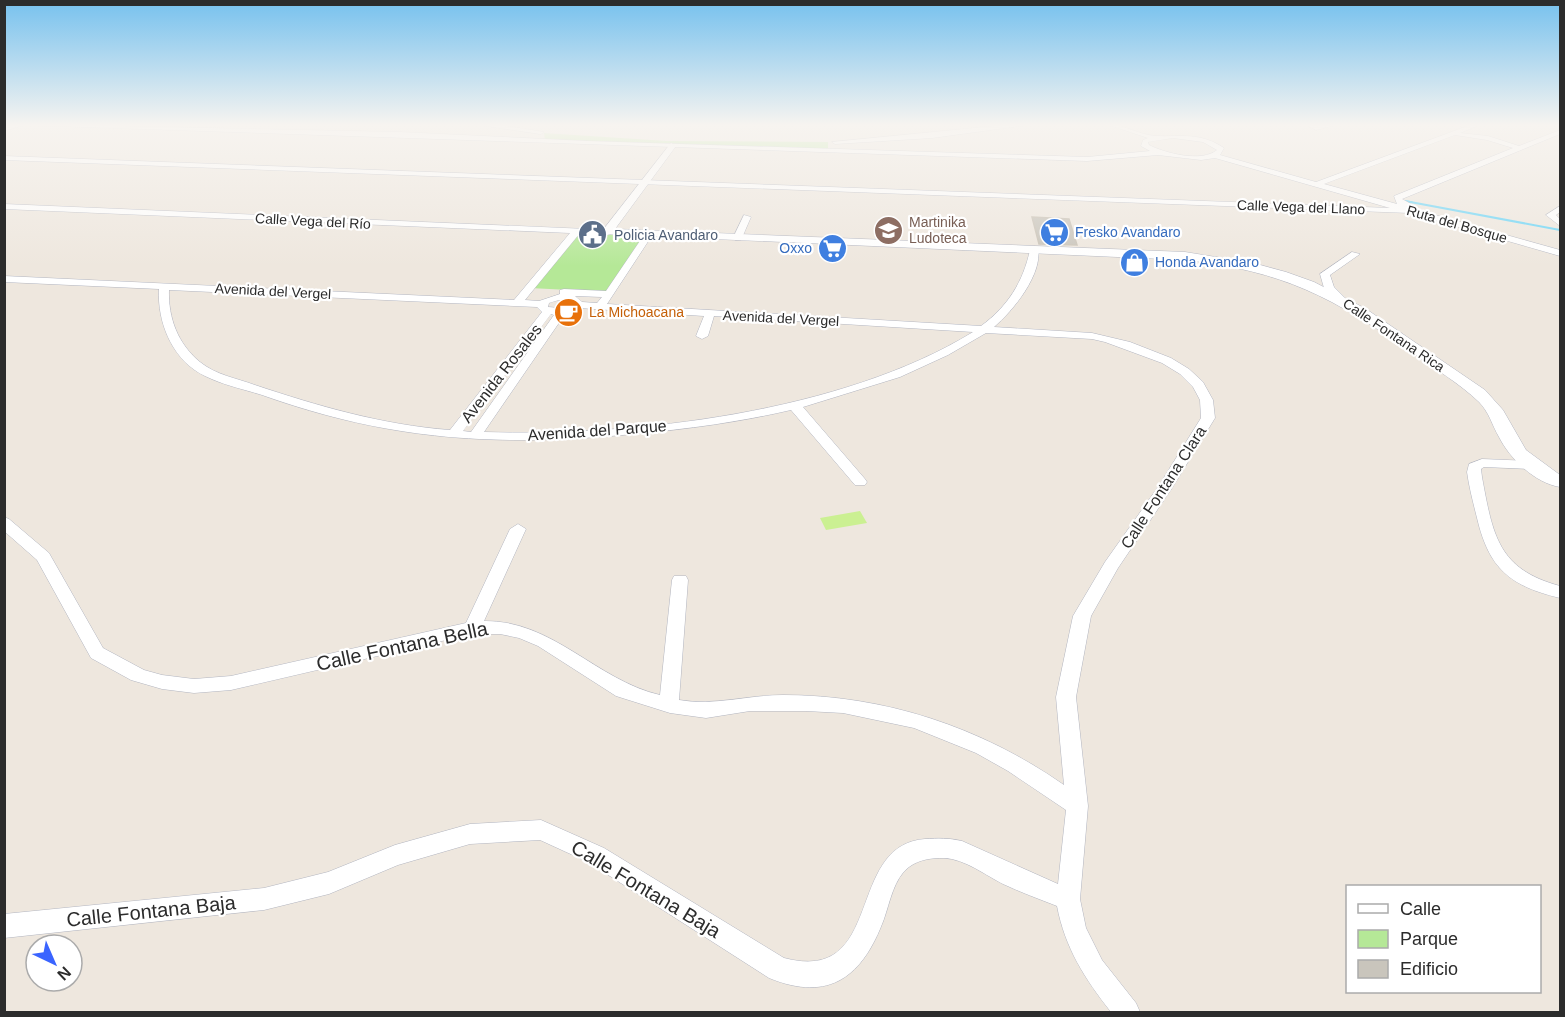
<svg xmlns="http://www.w3.org/2000/svg" width="1565" height="1017" font-family="Helvetica,sans-serif">
  <style>
    .green { fill: #b5e897 }
    .pitch { fill: #cbf092 }
    .lines { fill: none; stroke-linecap: round; stroke-linejoin: round }
    .stream-far1 { stroke: #6bd5f7; stroke-width: 1.5 }
    .stream { stroke: #6bd5f7; stroke-width: 2 }
    .building { fill: #c9c5bc; stroke: #cac3b7; stroke-width: 1.5 }
    .street-casing { stroke: #b2b5c0; stroke-width: 1 }
    .secondary-casing { stroke: #b2b5c0; stroke-width: 1 }
    .street { fill: #fff; fill-rule: evenodd }
    .secondary { fill: #fff; fill-rule: evenodd }
    .labels { text-anchor: middle; stroke-width: 4.5; stroke-linejoin: round; paint-order: stroke }
    .far-street-label { font-size: 14px; fill: #2c2c2c; stroke: #fff }
    .far-education-label { font-size: 14px; fill: #785e54; stroke: #fff; text-anchor: start }
    .far-shop-label { font-size: 14px; fill: #366cbe; stroke: #fff; text-anchor: start }
    .far-service-label { font-size: 14px; fill: #4e5e75; stroke: #fff; text-anchor: start }
    .far-food-label { font-size: 14px; fill: #c56008; stroke: #fff; text-anchor: start }
    .street-label { font-size: 16px; fill: #2c2c2c; stroke: #fff }
    .near-street-label { font-size: 20px; fill: #2c2c2c; stroke: #fff }
  </style>
  <rect width="100%" height="100%" fill="#eee7de"/>
  <g class="green">
    <polygon points="544,133 667,141 828,142 828,150 545,140"/>
    <polygon points="579,233 645,236 608,292 530,288"/>
  </g>
  <polygon class="pitch" points="860,511 867,523 826,530 820,518"/>
  <g class="lines">
    <polyline class="stream-far1" points="1405,201 1412,202"/>
    <polyline class="stream" points="1405,201 1560,230"/>
  </g>
  <polygon class="building" points="1032,217 1069,219 1077,245 1039,244"/>
  <g class="lines">
    <defs>
      <g id="street">
        <path d="M14,124L400,132L587,141L1087,157L1150,151L1141,146L1143,140L1148,138L1106,124C1123,124 1139,135 1156,136C1182,137 1200,132 1224,148L1220,155L1316,182L1473,124H1482L1460,133L1488,136L1519,146L1560,130V134L1402,199L1411,204L1410,208L1560,250V256L1410,213L4,160V156L1390,208L1215,158L1201,160L1158,155L1087,161L24,125L4,131V127ZM1455,135L1487,140L1513,148L1394,196L1397,204L1324,184ZM1173,138L1203,142L1217,150C1201,163 1165,153 1149,145L1148,142Z"/>
        <polygon points="473,124 493,124 544,132 541,134"/>
        <polygon points="1015,124 1035,124 932,138 835,144 832,142"/>
        <polygon points="1305,124 1339,124 1316,130"/>
        <path d="M4,204L610,230V234L607,235L580,233L525,300L539,301L560,294V290L564,289L606,291L646,232L649,231L653,234L607,304L981,326C1008,306 1023,282 1030,250L1038,248C1043,274 1013,311 994,327L1092,333L1130,342L1171,358L1189,369L1203,382L1213,400L1215,418L1172,488L1118,568L1091,616L1076,697L1088,806L1080,899L1086,928L1102,960L1136,1003L1140,1012H1111C1085,979 1065,948 1057,906C1039,899 1020,892 1003,884C985,875 965,859 944,858C932,858 920,859 909,867C894,878 890,902 884,919C863,976 830,1003 769,978L588,862L540,840L470,844L398,865L329,894L264,910L4,938V914L264,888L328,872L395,845L470,824L541,820L604,848L784,958C886,985 844,845 925,839C938,838 949,838 962,841L1058,884L1066,810L1008,771L976,753L914,728L843,713L806,711H750L706,718L670,713L616,696L538,646L519,638L500,634H472L231,690L194,693L162,689L131,680L91,658L37,560L4,531V517L9,519L49,553L103,648L144,670L162,675L194,679L231,676L466,623L510,529L518,524L526,529L484,621C553,620 596,680 660,695L672,580L674,576H686L688,580L679,700C714,706 748,695 783,695C884,695 981,727 1064,785L1056,697L1073,616L1105,562L1158,487L1201,418L1200,400L1193,387L1180,374L1162,363L1105,342L1092,339L986,333L948,355L900,377L803,407L865,479L867,482L865,485H855L791,410C740,422 687,429 634,434C499,447 391,441 262,395C243,389 223,385 205,376C173,361 157,323 159,289L4,282V276L514,300L570,233L4,209ZM169,290L537,307L542,312L450,430C383,425 318,406 255,385C236,378 216,375 200,362C178,344 168,318 169,290ZM575,296L602,297L597,303L582,302ZM559,300H567L571,303L560,308L548,307L549,303ZM578,308L704,316L696,336L702,339L708,336L714,316L973,332C843,412 634,437 484,432L565,314ZM551,314L554,315L471,432L463,431Z"/>
        <polygon points="1560,206 1560,212 1556,215 1560,219 1560,226 1546,215"/>
        <polygon points="744,215 751,217 741,240 735,240 733,238"/>
        <polygon points="1352,252 1360,254 1330,275 1334,287 1345,298 1336,300 1324,288 1320,274"/>
        <path d="M1482,459L1529,461L1536,465L1529,469L1484,467L1481,469L1482,477C1493,536 1498,569 1560,586V598C1510,586 1489,569 1477,518C1473,502 1469,487 1467,472L1469,464Z"/>
      </g>
      <path id="secondary" d="M671,143L676,146L615,229L1185,252L1253,263L1286,272L1314,282L1366,309L1485,390L1503,410L1526,450L1560,475V487C1535,483 1510,459 1499,437C1492,425 1489,412 1479,402C1459,383 1435,369 1413,353C1332,297 1284,271 1185,260L603,234V230Z"/>
    </defs>
    <use href="#street" class="street-casing"/>
    <use href="#secondary" class="secondary-casing"/>
    <use href="#street" class="street"/>
    <use href="#secondary" class="secondary"/>
  </g>
  <linearGradient id="sky" x2="0" y2="1"><stop stop-color="#76c1ee"/><stop offset="0.47" stop-color="#f7f4f0"/><stop offset="1" stop-color="#f7f4f0" stop-opacity="0"/></linearGradient>
  <rect width="1565" height="266" fill="url(#sky)"/>
  <defs>
    <symbol id="school-disc" viewBox="-11 -11 22 22"><circle r="9.5" fill="#8d6e63" stroke="#fff"/><path d="M0-5L7-2L0 1L-7-2ZM-4 1L0 2.5L4 1V4Q0 6-4 4Z" fill="#fff"/></symbol>
    <symbol id="supermarket-disc" viewBox="-11 -11 22 22"><circle r="9.5" fill="#3f7fe0" stroke="#fff"/><path d="M-6-5.5h2.5l.6 2H6L4.5 2H-2.5L-4.4-4H-6ZM-1.5 3.2a1.3 1.3 0 1 0 .1 0ZM3 3.2a1.3 1.3 0 1 0 .1 0Z" fill="#fff"/></symbol>
    <symbol id="civic-disc" viewBox="-11 -11 22 22"><circle r="9.5" fill="#5c6f8a" stroke="#fff"/><path d="M-.6-6.5H3V-4.5H.6V-3L4-1V1h2V6H-6V1h2V-1L-.6-3ZM-1.2 2.5V6h2.4V2.5Z" fill="#fff"/></symbol>
    <symbol id="shop-disc" viewBox="-11 -11 22 22"><circle r="9.5" fill="#3f7fe0" stroke="#fff"/><path d="M-5-2.5h2.3a2.7 3.5 0 0 1 5.4 0H5L5.5 6h-11ZM-1.5-2.5h3a1.5 2.3 0 0 0-3 0Z" fill="#fff"/></symbol>
    <symbol id="cafe-disc" viewBox="-11 -11 22 22"><circle r="9.5" fill="#e8710a" stroke="#fff"/><path d="M-5.5-4.5H6V0H3Q3 3.5 0 3.5H-2.5Q-5.5 3.5-5.5 0ZM3-3.2v2h1.7v-2ZM-6 4.5H4V6H-6Z" fill="#fff"/></symbol>
  </defs>
  <g fill-rule="evenodd">
    <use href="#school-disc" x="872" y="214" width="33" height="33"/>
    <use href="#supermarket-disc" x="1038" y="216" width="33" height="33"/>
    <use href="#civic-disc" x="576" y="218" width="33" height="33"/>
    <use href="#supermarket-disc" x="816" y="232" width="33" height="33"/>
    <use href="#shop-disc" x="1118" y="246" width="33" height="33"/>
    <use href="#cafe-disc" x="552" y="296" width="33" height="33"/>
  </g>
  <g class="labels">
    <g class="far-street-label">
      <text transform="translate(1301 207) rotate(2)" y="5">Calle Vega del Llano</text>
      <text transform="translate(313 221) rotate(3)" y="5">Calle Vega del Río</text>
      <text transform="translate(1457 224) rotate(16)" y="5">Ruta del Bosque</text>
      <text transform="translate(273 291) rotate(3)" y="5">Avenida del Vergel</text>
      <text transform="translate(781 318) rotate(3)" y="5">Avenida del Vergel</text>
      <text transform="translate(1394 335) rotate(34)" y="5">Calle Fontana Rica</text>
    </g>
    <g class="far-education-label">
      <text x="909" y="227">Martinika<tspan x="909" dy="16">Ludoteca</tspan></text>
    </g>
    <g class="far-shop-label">
      <text x="1075" y="237">Fresko Avandaro</text>
      <text x="812" y="253" text-anchor="end">Oxxo</text>
      <text x="1155" y="267">Honda Avandaro</text>
    </g>
    <g class="far-service-label">
      <text x="614" y="240">Policia Avandaro</text>
    </g>
    <g class="far-food-label">
      <text x="589" y="317">La Michoacana</text>
    </g>
    <g class="street-label">
      <text transform="translate(501 373) rotate(-52)" y="6">Avenida Rosales</text>
      <text transform="translate(597 430) rotate(-4)" y="6">Avenida del Parque</text>
      <text transform="translate(1163 487) rotate(-57)" y="6">Calle Fontana Clara</text>
    </g>
    <g class="near-street-label">
      <text transform="translate(402 646) rotate(-12)" y="7">Calle Fontana Bella</text>
      <text transform="translate(646 889) rotate(31)" y="7">Calle Fontana Baja</text>
      <text transform="translate(151 911) rotate(-6)" y="7">Calle Fontana Baja</text>
    </g>
  </g>
  <rect width="1565" height="1017" fill="none" stroke="#2c2c2c" stroke-width="12"/>
  <rect x="1346" y="885" width="195" height="108" fill="#ffffff" stroke="#ababab" stroke-width="1.5"/>
  <rect x="1358" y="904" width="30" height="9" fill="#ffffff" stroke="#ababab" stroke-width="1.5"/>
  <text x="1400" y="915" font-size="18" fill="#2c2c2c">Calle</text>
  <rect x="1358" y="930" width="30" height="18" fill="#b5e897" stroke="#ababab" stroke-width="1.5"/>
  <text x="1400" y="945" font-size="18" fill="#2c2c2c">Parque</text>
  <rect x="1358" y="960" width="30" height="18" fill="#c9c5bc" stroke="#ababab" stroke-width="1.5"/>
  <text x="1400" y="975" font-size="18" fill="#2c2c2c">Edificio</text>
  <g transform="translate(54 963) rotate(136)"><circle r="28" fill="#ffffff" stroke="#ababab" stroke-width="1.5"/>
  <path d="M0-4.5L10 22L0 15L-10 22Z" fill="#3a64ff"/>
  <text y="-9" font-size="16" font-weight="bold" text-anchor="middle" fill="#2c2c2c">N</text>
  </g>
</svg>
